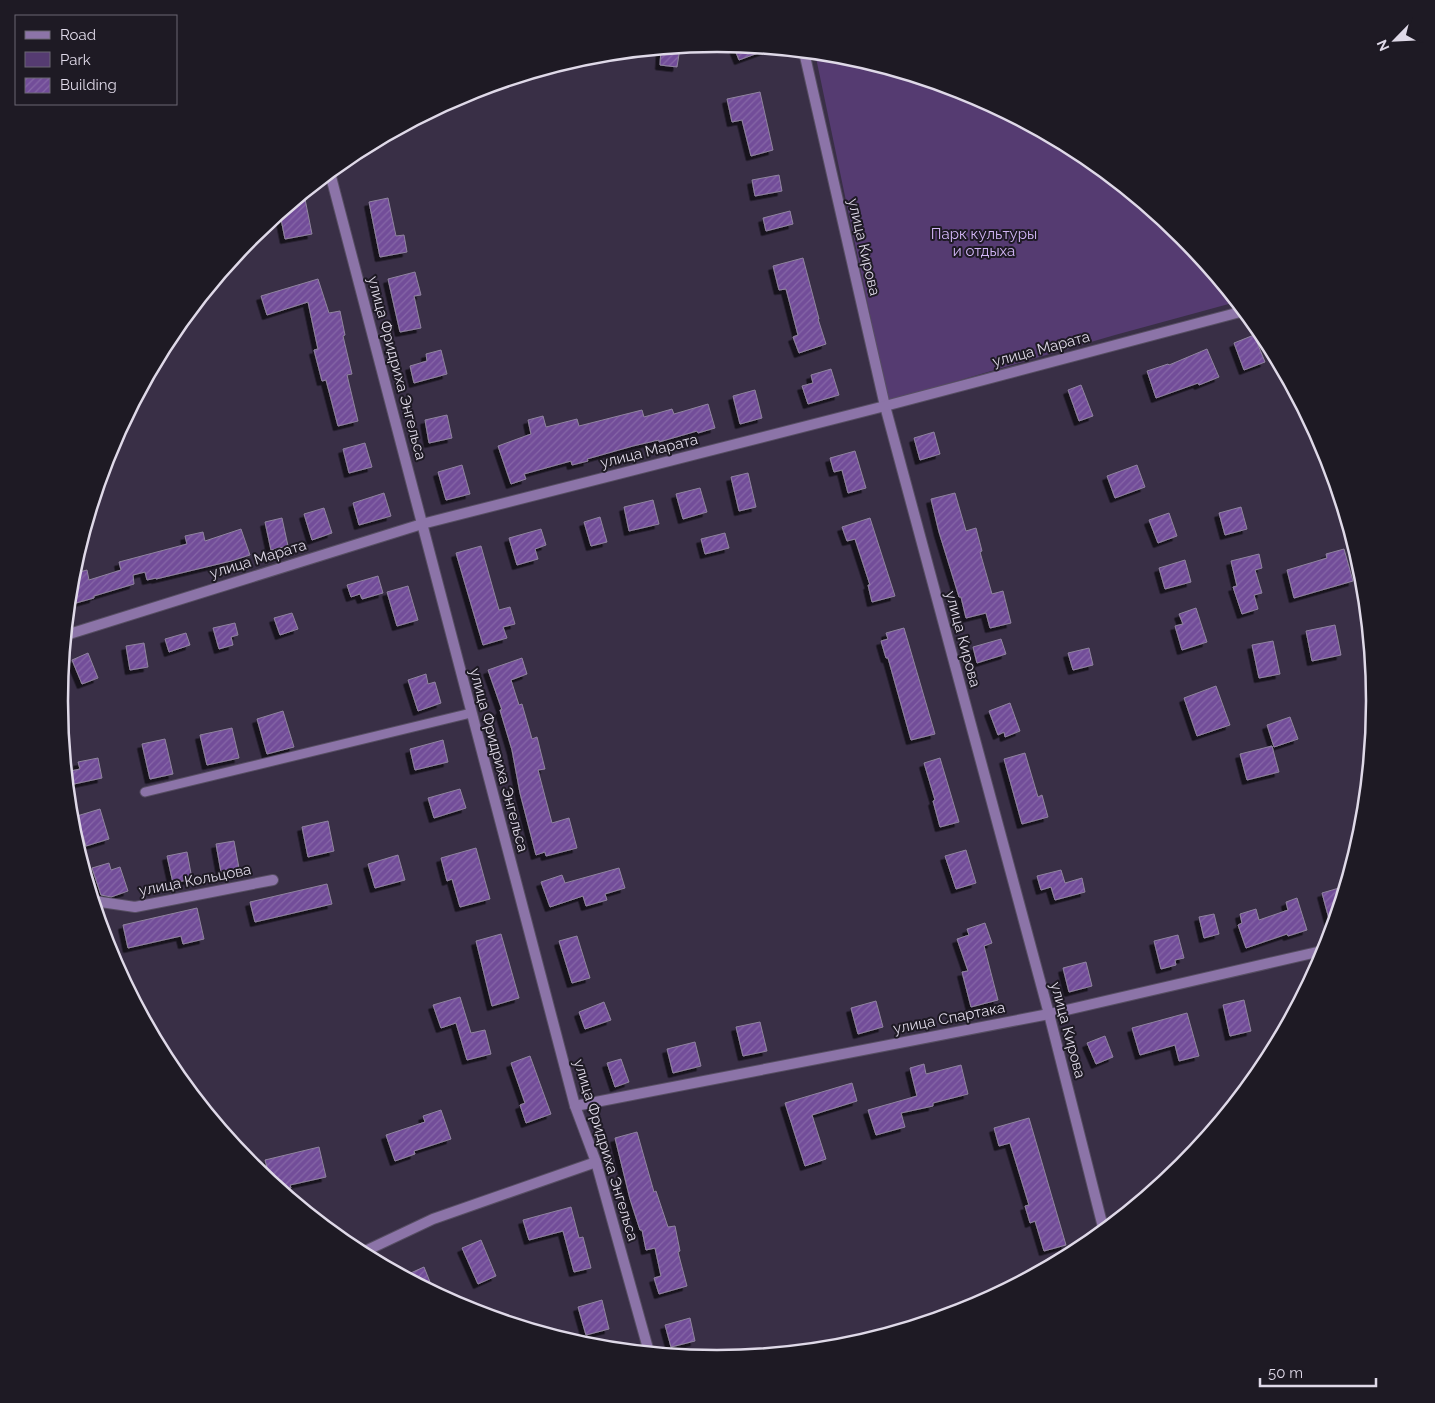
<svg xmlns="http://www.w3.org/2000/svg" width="1435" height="1403" font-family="Raleway,sans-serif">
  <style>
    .park { fill: #553b71 }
    .building { fill: url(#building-hatch); stroke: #90849f; filter: url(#shadow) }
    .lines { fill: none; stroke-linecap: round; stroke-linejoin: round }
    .lane-casing { stroke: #574e63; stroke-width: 11 }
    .street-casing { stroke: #574e63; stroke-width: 12 }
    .lane { stroke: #8c74a8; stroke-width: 9 }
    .street { stroke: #8c74a8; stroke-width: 10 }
    .labels { text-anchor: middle; stroke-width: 4; stroke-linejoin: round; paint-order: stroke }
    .park-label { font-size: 15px; fill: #d2b6f5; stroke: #1e1a24 }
    .street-label { font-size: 15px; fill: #dfd9e8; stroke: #1e1a24 }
    .rim { fill: none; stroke: #dfd9e8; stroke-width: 2.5 }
  </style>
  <defs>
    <pattern id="building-hatch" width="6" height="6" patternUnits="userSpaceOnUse" patternTransform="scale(1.25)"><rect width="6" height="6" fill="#724d99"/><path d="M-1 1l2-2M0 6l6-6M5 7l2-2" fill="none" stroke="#8666a7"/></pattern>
    <filter id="shadow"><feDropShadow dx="-4.5" dy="4.5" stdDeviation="0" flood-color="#0009"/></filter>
  </defs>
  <rect width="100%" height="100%" fill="#392f46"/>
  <polygon class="park" points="815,53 846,56 969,94 1083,155 1183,237 1236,302 1115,335 888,401"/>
  <g class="building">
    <polygon points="733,45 749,47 769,49 739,60"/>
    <polygon points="680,48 677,67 660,65 661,49"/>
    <polygon points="760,92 773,150 751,156 742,120 732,122 727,99"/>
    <polygon points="779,175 782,191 755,196 752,180"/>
    <polygon points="304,194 312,234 285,239 280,214"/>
    <polygon points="388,198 396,236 404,235 407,252 380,257 369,202"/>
    <polygon points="790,211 793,224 766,231 763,218"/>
    <polygon points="803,258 819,319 818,319 826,344 799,353 793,337 798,335 786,289 779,290 773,266"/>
    <polygon points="415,272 421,295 414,296 421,328 400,332 388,279"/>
    <polygon points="318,279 329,313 340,311 345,335 343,336 352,374 347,375 358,421 338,426 326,380 322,381 314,350 318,349 308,302 267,315 261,296"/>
    <polygon points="1254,335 1265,362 1244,370 1234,343"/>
    <polygon points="1207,349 1219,377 1199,385 1198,383 1156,398 1147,371 1168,364 1169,365"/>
    <polygon points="441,350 447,374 414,383 410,366 427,361 426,354"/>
    <polygon points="831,369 839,395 808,404 802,386 813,383 811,375"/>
    <polygon points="1081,385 1093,416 1079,421 1068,390"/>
    <polygon points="755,390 762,418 740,424 733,396"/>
    <polygon points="708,404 715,428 698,433 697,431 659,442 659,440 633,446 587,459 588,461 572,465 571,461 524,474 526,479 511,484 498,446 531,434 528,420 543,416 546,427 577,419 579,426 642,410 644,417 672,409 674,414"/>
    <polygon points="447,415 452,438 429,443 425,420"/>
    <polygon points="934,432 940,454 920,460 914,438"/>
    <polygon points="365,443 372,467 349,473 343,449"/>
    <polygon points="855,451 866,488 848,493 842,470 834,472 830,458"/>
    <polygon points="462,465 470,494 446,500 438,472"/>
    <polygon points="1137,465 1145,487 1115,498 1107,476"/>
    <polygon points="748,473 756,507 739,511 731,477"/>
    <polygon points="700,488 707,512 683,519 676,494"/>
    <polygon points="384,493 391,516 359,525 353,503"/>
    <polygon points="955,493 966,531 976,528 982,551 980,552 992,594 1003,591 1011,623 990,628 986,613 966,618 961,597 959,597 939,532 931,499"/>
    <polygon points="653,500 659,524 629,531 624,507"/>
    <polygon points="1241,507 1247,529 1225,535 1219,513"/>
    <polygon points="324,508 332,533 312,540 304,514"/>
    <polygon points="1169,513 1177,536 1158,543 1149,520"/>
    <polygon points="600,517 607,542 591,546 584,522"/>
    <polygon points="282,518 288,546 271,550 265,522"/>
    <polygon points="870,518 895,596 872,602 868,585 870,585 855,539 847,541 842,527"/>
    <polygon points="241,529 250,555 231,561 156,579 156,578 147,580 145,572 133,575 134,584 94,596 94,598 76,603 71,585 72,574 87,570 89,580 121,570 119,562 187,544 185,536 203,532 205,541"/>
    <polygon points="541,529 546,545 535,549 538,559 517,565 509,538"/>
    <polygon points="725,533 729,548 705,554 701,539"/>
    <polygon points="481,546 499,610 510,607 515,624 503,627 507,638 483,645 456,553"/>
    <polygon points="1344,549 1353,581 1294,598 1287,570 1327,558 1326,554"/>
    <polygon points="1259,554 1262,568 1255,570 1262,593 1254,595 1258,609 1242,614 1233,587 1237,586 1231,561"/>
    <polygon points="1185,560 1191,582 1165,589 1159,568"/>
    <polygon points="378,576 383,593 362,599 360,594 351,597 347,585"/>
    <polygon points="408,586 418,620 397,626 387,592"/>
    <polygon points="1196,608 1207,642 1182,650 1175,626 1183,624 1179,614"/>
    <polygon points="292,613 298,629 280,635 274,618"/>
    <polygon points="235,623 238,635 231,637 233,645 219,649 213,628"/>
    <polygon points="1335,625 1341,655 1312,661 1306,631"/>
    <polygon points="904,628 935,734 911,740 888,658 886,658 881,641 888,639 886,633"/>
    <polygon points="186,633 190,645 169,652 165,639"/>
    <polygon points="1001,639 1006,654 977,663 973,647"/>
    <polygon points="1273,641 1280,674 1259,678 1252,645"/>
    <polygon points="144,643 148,667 130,670 126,646"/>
    <polygon points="1089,648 1093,665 1073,670 1068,653"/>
    <polygon points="88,653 98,678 82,684 72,660"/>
    <polygon points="522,658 527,674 511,680 519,705 522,704 532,739 537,737 545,769 538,770 552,823 569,818 577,848 546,856 545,852 536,855 520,793 512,750 500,710 502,710 488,670"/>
    <polygon points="426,674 428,684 435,682 441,703 418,711 408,680"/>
    <polygon points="1216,686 1230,725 1197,736 1184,698"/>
    <polygon points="1010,703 1020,731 1005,737 1004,732 998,735 989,711"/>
    <polygon points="283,711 294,747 267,754 257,719"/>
    <polygon points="1290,717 1298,739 1274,747 1267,725"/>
    <polygon points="232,728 239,758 207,765 200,735"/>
    <polygon points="165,739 173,774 150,779 142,744"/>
    <polygon points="443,740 448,762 415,770 410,749"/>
    <polygon points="1272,746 1279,772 1247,780 1240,754"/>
    <polygon points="1025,753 1038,797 1042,795 1048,817 1022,824 1004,759"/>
    <polygon points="98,758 102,778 74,784 71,771 80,769 78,762"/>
    <polygon points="940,758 959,822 940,827 933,801 935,800 924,763"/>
    <polygon points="460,789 466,808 434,818 428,798"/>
    <polygon points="100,809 109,839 86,846 77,816"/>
    <polygon points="328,821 334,851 308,857 302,827"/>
    <polygon points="234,841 239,868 221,872 216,844"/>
    <polygon points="476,848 490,899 460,907 452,879 447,881 441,858"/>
    <polygon points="966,850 976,883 956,889 945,856"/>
    <polygon points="187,852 192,879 173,883 167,856"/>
    <polygon points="398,855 405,880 375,888 368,864"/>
    <polygon points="109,863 111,870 120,867 128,891 111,897 101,895 92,868"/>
    <polygon points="619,868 625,888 605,894 607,900 586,906 583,896 550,907 541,882 562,875 565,883"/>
    <polygon points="1061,870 1065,883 1082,878 1085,892 1055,900 1051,887 1041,890 1037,876"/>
    <polygon points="327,884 332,904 255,922 250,902"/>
    <polygon points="1339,888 1342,898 1332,930 1322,893"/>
    <polygon points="1297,898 1307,930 1288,936 1287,934 1246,948 1238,925 1242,923 1240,914 1256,909 1259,920 1288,910 1286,902"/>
    <polygon points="197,908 204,939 183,944 181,936 128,948 123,925"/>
    <polygon points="1214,914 1219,934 1204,938 1199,917"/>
    <polygon points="985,923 992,943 984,946 998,1000 971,1007 962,972 968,971 957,939 969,935 967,929"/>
    <polygon points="501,934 519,998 492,1006 476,941"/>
    <polygon points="1178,935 1184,958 1175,960 1176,965 1161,969 1154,941"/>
    <polygon points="577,936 590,978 572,983 559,941"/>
    <polygon points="1086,962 1092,986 1069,992 1063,968"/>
    <polygon points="460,997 471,1033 485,1030 491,1054 467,1060 456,1023 441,1028 433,1005"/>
    <polygon points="1244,1000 1251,1031 1230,1036 1223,1005"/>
    <polygon points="876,1001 883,1027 858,1034 851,1008"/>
    <polygon points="604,1002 611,1020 585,1029 579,1012"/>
    <polygon points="1187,1013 1199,1056 1179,1061 1175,1045 1140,1055 1132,1028"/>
    <polygon points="760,1022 767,1051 743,1056 736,1027"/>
    <polygon points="1105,1036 1113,1057 1096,1064 1087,1043"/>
    <polygon points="695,1042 701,1066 673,1073 667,1049"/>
    <polygon points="530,1056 551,1114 526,1123 520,1105 525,1103 511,1063"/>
    <polygon points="621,1059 629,1082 615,1087 607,1063"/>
    <polygon points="924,1064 926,1074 961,1065 968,1094 933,1103 933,1106 901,1113 905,1127 876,1135 868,1110 917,1096 910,1068"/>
    <polygon points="852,1083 857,1101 812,1115 826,1159 805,1166 785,1103"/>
    <polygon points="441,1110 451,1139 414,1151 415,1154 395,1161 386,1135 425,1122 423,1116"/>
    <polygon points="1029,1118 1066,1245 1044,1251 1035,1221 1030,1223 1025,1206 1029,1205 1010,1143 999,1146 994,1128"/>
    <polygon points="637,1132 654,1192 656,1191 668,1227 675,1226 680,1251 678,1252 687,1286 659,1294 654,1278 661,1276 655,1248 646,1250 642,1230 640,1230 630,1199 615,1138"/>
    <polygon points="319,1147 326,1177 290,1185 291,1188 282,1191 271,1182 265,1160"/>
    <polygon points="571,1207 579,1238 583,1237 591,1268 574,1272 563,1231 529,1240 523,1220"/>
    <polygon points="481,1240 496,1276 478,1284 462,1248"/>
    <polygon points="424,1267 434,1292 404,1276"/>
    <polygon points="602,1300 609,1329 586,1335 578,1307"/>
    <polygon points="690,1318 695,1341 671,1347 665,1325"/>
  </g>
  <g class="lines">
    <defs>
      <polyline id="lane" points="145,792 471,713"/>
      <g id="street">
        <polyline points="804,52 885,406 1049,1014 1104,1231"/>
        <polyline points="330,173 575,1106 596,1162 649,1352"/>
        <polyline points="66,635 422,524 885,406 1244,311"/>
        <polyline points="94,901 135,907 273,880"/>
        <polyline points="575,1106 1049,1014 1326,950"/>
        <polyline points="361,1253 433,1219 596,1162"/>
      </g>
    </defs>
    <use href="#lane" class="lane-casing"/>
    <use href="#street" class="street-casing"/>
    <use href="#lane" class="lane"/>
    <use href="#street" class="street"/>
  </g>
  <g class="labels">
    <g class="park-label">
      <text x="984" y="239">Парк культуры<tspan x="984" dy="17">и отдыха</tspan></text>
    </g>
    <g class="street-label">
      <text transform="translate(864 247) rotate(77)" y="5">улица Кирова</text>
      <text transform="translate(1041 349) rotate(-15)" y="5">улица Марата</text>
      <text transform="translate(397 368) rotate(75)" y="5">улица Фридриха Энгельса</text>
      <text transform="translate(649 451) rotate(-14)" y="5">улица Марата</text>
      <text transform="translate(258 559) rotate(-17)" y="5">улица Марата</text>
      <text transform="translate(963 639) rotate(75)" y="5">улица Кирова</text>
      <text transform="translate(499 760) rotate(75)" y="5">улица Фридриха Энгельса</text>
      <text transform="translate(195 880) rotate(-11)" y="5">улица Кольцова</text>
      <text transform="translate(949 1018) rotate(-11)" y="5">улица Спартака</text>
      <text transform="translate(1068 1030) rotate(75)" y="5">улица Кирова</text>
      <text transform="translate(606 1150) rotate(73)" y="5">улица Фридриха Энгельса</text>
    </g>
  </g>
  <path d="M0 0H1435V1403H0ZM68 701a649 649 0 1 1 1298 0a649 649 0 1 1-1298 0Z" fill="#1e1a24" fill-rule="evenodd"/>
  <path class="rim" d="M68 701a649 649 0 1 1 1298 0a649 649 0 1 1-1298 0Z"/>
  <rect x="15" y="15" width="162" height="90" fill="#1e1a24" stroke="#6b6672"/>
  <rect x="25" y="31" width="25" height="8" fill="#8c74a8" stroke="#6b6672"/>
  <text x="60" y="40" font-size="15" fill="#dfd9e8">Road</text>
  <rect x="25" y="52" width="25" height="15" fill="#553b71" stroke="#6b6672"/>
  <text x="60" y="65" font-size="15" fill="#dfd9e8">Park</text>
  <rect x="25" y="78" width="25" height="15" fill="url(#building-hatch)" stroke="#6b6672"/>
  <text x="60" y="90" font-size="15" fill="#dfd9e8">Building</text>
  <g transform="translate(1395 40) rotate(246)" stroke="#1e1a24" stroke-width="4" paint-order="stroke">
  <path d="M0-4L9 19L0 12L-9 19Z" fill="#dfd9e8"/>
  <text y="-8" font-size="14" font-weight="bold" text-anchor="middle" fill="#dfd9e8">N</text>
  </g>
  <path d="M1260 1378v8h116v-8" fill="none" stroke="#dfd9e8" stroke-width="2.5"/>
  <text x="1268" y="1378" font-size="15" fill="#dfd9e8" stroke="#1e1a24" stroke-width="4" paint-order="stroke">50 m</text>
</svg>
